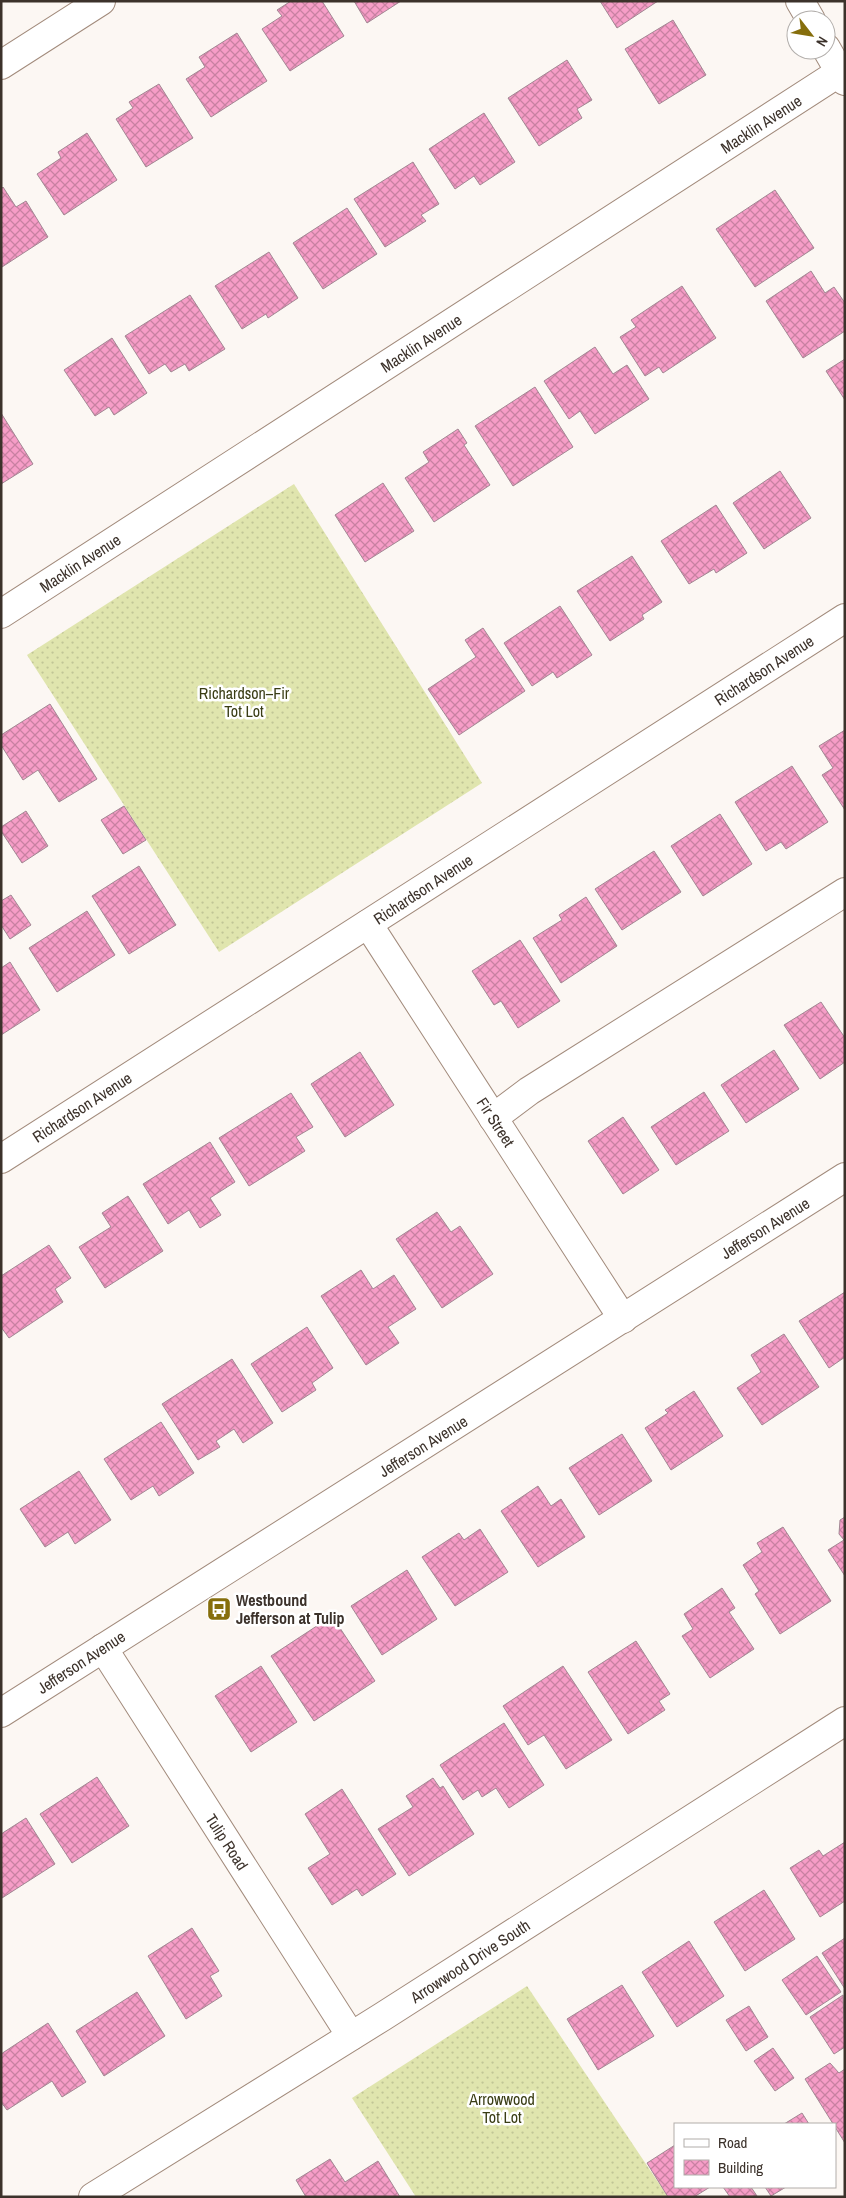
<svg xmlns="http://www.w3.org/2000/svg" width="846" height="2198" font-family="'Archivo Narrow',sans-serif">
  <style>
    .grass { fill: url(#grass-dots) }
    .building { fill: url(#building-cross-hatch); stroke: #a28793 }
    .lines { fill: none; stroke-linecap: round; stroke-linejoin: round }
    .minor-casing { stroke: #a28b7c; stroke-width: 30 }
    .minor { stroke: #fff; stroke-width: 28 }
    .labels { text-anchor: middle; stroke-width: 5; stroke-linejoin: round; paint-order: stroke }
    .street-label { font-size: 16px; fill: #3c322b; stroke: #fff }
    .park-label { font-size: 16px; fill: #3a3d15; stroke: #fff }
    .poi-label { font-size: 16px; font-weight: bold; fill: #3c322b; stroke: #fff; text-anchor: start }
  </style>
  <defs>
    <pattern id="grass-dots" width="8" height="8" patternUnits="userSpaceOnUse" patternTransform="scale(1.25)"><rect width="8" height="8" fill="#e0e5ae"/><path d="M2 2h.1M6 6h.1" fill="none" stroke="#c1c596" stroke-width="1.8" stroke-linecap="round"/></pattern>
    <pattern id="building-cross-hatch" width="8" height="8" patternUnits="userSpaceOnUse" patternTransform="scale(1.25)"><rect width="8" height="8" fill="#f69dc7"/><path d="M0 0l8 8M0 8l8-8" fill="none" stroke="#c881a2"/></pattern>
  </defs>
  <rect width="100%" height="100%" fill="#fcf7f3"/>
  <g class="grass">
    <polygon points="294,484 482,783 219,952 27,655"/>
    <polygon points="527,1986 668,2197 416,2197 352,2098"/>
  </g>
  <g class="building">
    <polygon points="291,1 322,1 344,36 290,71 262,29 282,16 277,10"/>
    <polygon points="354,1 401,1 367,23"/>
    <polygon points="600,1 658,1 617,28"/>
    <polygon points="673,20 706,75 659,104 625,49"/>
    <polygon points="237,33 267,81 211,117 186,79 205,67 199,57"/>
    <polygon points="567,60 592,100 577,109 582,118 539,146 508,98"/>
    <polygon points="159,84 193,138 146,167 116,119 133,108 129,102"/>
    <polygon points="484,113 515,162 480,185 474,176 455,189 429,149"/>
    <polygon points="87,133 117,180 64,215 37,174 61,158 58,152"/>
    <polygon points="413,162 439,204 421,215 426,221 385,247 354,199"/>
    <polygon points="3,187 16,207 26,201 48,237 2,267 1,189"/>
    <polygon points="775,190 814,248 755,287 716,229"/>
    <polygon points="347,208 377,254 323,289 293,243"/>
    <polygon points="269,252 298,298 268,318 266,314 242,329 215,286"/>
    <polygon points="811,271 825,293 834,287 845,303 845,331 803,358 766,301"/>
    <polygon points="682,286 716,338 663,373 659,367 645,376 620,337 636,327 631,320"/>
    <polygon points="190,295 225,349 189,371 185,364 171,372 165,364 149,374 125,336"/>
    <polygon points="112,338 147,393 114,415 109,407 95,416 64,370"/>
    <polygon points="595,347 613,374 627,365 649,399 595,434 580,411 569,419 544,381"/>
    <polygon points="845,359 845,400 826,371"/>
    <polygon points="535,387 573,447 513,486 475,426"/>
    <polygon points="1,413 33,464 1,484"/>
    <polygon points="458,429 467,443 464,445 490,485 434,522 405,478 429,462 423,452"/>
    <polygon points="780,471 811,518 764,549 733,503"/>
    <polygon points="383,483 414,531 365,562 335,515"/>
    <polygon points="716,505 747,553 716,573 714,569 689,584 661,541"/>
    <polygon points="632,556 662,602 642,615 644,619 610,641 577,591"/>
    <polygon points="560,606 592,655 557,678 553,672 532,686 504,643"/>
    <polygon points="483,628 525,691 459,735 428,689 476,657 465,640"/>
    <polygon points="50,704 97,779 59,802 38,770 23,780 1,745 1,735"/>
    <polygon points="845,730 845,810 822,775 833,768 819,746"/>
    <polygon points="792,766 828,822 786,849 781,842 766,851 735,802"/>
    <polygon points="124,806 146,840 123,854 101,820"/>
    <polygon points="26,811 48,846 22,863 1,831 1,827"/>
    <polygon points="720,814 752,864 703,896 671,846"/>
    <polygon points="654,851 681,892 622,930 595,889"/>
    <polygon points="139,866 176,925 129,954 92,896"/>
    <polygon points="11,895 31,925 10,939 1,925 1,901"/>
    <polygon points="586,897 617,946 561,983 533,938 562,920 559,915"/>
    <polygon points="87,911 115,955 57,992 29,948"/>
    <polygon points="520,940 560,1001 518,1028 501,1001 494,1005 472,971"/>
    <polygon points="10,962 40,1010 1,1035 1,968"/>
    <polygon points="821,1002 845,1038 845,1062 820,1079 784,1025"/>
    <polygon points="774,1050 799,1089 746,1123 721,1085"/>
    <polygon points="360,1052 394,1105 345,1137 311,1084"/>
    <polygon points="704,1092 729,1131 676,1165 651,1127"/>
    <polygon points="291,1093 313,1127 296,1137 305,1151 249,1186 219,1138"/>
    <polygon points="623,1117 659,1170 623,1194 588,1141"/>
    <polygon points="210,1142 235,1182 210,1198 221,1215 200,1228 189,1210 168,1224 143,1184"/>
    <polygon points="128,1196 163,1251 105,1288 79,1247 111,1227 102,1213"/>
    <polygon points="437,1212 451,1232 460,1226 493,1274 442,1308 396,1239"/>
    <polygon points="49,1245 71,1278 55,1289 63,1302 9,1338 1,1327 1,1276"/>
    <polygon points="361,1270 373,1289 394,1275 416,1309 388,1327 399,1343 366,1365 321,1296"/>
    <polygon points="845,1292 845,1357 829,1368 799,1321"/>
    <polygon points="307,1327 333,1368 312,1383 316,1390 282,1412 251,1364"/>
    <polygon points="784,1334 819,1387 762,1425 737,1388 761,1372 751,1355"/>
    <polygon points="232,1359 273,1423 243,1443 234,1429 216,1441 220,1447 198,1460 162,1404"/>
    <polygon points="694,1391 723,1436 671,1470 645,1428 668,1413 665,1410"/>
    <polygon points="161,1422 194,1473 159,1496 153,1486 131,1500 104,1459"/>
    <polygon points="622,1434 652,1481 599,1515 569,1468"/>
    <polygon points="79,1471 111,1520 75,1544 68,1532 45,1547 20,1509"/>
    <polygon points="538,1486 551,1506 561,1499 585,1537 538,1567 501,1511"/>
    <polygon points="845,1517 845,1576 828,1550 844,1540 839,1534 840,1520"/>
    <polygon points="783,1527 831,1601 780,1634 755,1594 759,1591 743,1565 762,1552 757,1543"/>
    <polygon points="480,1529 508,1572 455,1606 422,1557 459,1533 464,1540"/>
    <polygon points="407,1570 437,1619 382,1655 351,1606"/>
    <polygon points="722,1588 735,1608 729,1612 754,1649 710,1678 682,1636 693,1629 684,1614"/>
    <polygon points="332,1616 375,1681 314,1721 271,1656"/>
    <polygon points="636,1641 670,1694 659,1701 665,1710 628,1734 588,1672"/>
    <polygon points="261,1666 297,1722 251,1752 215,1696"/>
    <polygon points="563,1666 612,1740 566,1769 544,1735 528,1745 503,1706"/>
    <polygon points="504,1723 544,1785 509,1808 496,1788 482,1797 478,1790 463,1800 440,1765"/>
    <polygon points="97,1777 129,1826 72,1863 40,1814"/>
    <polygon points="433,1778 440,1788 443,1786 474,1834 409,1876 378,1829 413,1807 406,1796"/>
    <polygon points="342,1789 396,1874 362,1896 357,1889 332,1905 308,1868 330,1854 305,1814"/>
    <polygon points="26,1818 55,1864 2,1898 1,1834"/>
    <polygon points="845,1842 845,1901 820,1917 790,1868 819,1850 823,1856"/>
    <polygon points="764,1890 795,1939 745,1971 714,1922"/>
    <polygon points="192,1928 219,1971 210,1976 222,1996 186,2019 148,1956"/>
    <polygon points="845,1938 845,1989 822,1953"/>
    <polygon points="689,1941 724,1996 677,2027 642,1972"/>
    <polygon points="817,1956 841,1992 806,2015 782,1980"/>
    <polygon points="622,1985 654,2036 598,2070 567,2019"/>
    <polygon points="137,1992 165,2036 104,2076 76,2031"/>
    <polygon points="843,1995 845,2047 834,2054 810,2017"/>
    <polygon points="749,2006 768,2037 746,2051 726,2020"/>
    <polygon points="48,2023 86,2082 62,2097 52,2081 7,2110 1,2102 1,2054"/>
    <polygon points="773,2048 794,2078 775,2091 754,2061"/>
    <polygon points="830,2063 839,2073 845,2069 845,2143 805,2079"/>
    <polygon points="802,2113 809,2124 784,2124"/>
    <polygon points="675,2145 675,2187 710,2187 694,2197 668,2197 647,2163"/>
    <polygon points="330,2159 345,2182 378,2161 400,2197 306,2197 296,2180"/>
    <polygon points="723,2187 751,2187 757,2196 730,2197"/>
    <polygon points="765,2187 786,2187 771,2196"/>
  </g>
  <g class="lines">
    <defs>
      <g id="minor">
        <polyline points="800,1 811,20"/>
        <polyline points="826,48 845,81"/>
        <polyline points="1,65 101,1"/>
        <polyline points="1,614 840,72"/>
        <polyline points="368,924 623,1319"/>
        <polyline points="493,1118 529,1091 845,892"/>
        <polyline points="1,1159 845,618"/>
        <polyline points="103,1648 351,2036"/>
        <polyline points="1,1713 845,1177"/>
        <polyline points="93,2197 382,2017 845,1721"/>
      </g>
    </defs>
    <use href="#minor" class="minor-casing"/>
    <use href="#minor" class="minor"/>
  </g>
  <defs>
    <symbol id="bus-square" viewBox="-11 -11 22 22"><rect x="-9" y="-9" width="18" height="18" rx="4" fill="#866e0c" stroke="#fff"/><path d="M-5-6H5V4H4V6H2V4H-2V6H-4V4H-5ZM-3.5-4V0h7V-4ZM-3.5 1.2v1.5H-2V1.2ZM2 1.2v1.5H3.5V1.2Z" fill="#fff"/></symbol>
  </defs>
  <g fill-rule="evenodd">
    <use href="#bus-square" x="205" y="1595" width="28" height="28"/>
  </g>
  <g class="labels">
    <g class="street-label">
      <text transform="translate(761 124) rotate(-33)" y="6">Macklin Avenue</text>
      <text transform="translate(421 343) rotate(-33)" y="6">Macklin Avenue</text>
      <text transform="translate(80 563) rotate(-33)" y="6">Macklin Avenue</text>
      <text transform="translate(764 670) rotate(-33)" y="6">Richardson Avenue</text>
      <text transform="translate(423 889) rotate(-33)" y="6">Richardson Avenue</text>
      <text transform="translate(82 1107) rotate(-33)" y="6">Richardson Avenue</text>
      <text transform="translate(496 1122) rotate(57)" y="6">Fir Street</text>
      <text transform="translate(765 1228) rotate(-32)" y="6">Jefferson Avenue</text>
      <text transform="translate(423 1446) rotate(-32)" y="6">Jefferson Avenue</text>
      <text transform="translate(81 1662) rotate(-33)" y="6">Jefferson Avenue</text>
      <text transform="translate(227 1842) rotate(57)" y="6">Tulip Road</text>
      <text transform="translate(470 1961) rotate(-33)" y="6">Arrowwood Drive South</text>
    </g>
    <g class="park-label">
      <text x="244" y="699">Richardson–Fir<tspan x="244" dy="18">Tot Lot</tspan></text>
      <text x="502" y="2105">Arrowwood<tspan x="502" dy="18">Tot Lot</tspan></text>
    </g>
    <g class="poi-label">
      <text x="236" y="1606">Westbound<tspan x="236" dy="18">Jefferson at Tulip</tspan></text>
    </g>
  </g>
  <rect width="846" height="2198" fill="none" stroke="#3c322b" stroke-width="5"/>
  <rect x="674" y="2123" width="162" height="65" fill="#ffffff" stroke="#b1adaa"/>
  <rect x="684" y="2139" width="25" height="8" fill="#ffffff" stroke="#b1adaa"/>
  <text x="718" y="2148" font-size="15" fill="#3c322b">Road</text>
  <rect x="684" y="2160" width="25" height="15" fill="url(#building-cross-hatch)" stroke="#b1adaa"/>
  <text x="718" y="2173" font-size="15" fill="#3c322b">Building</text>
  <g transform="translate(811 35) rotate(121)"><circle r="24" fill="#ffffff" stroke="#b1adaa"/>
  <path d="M0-4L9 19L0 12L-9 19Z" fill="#866e0c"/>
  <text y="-8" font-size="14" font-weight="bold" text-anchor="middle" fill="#3c322b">N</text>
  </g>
</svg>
